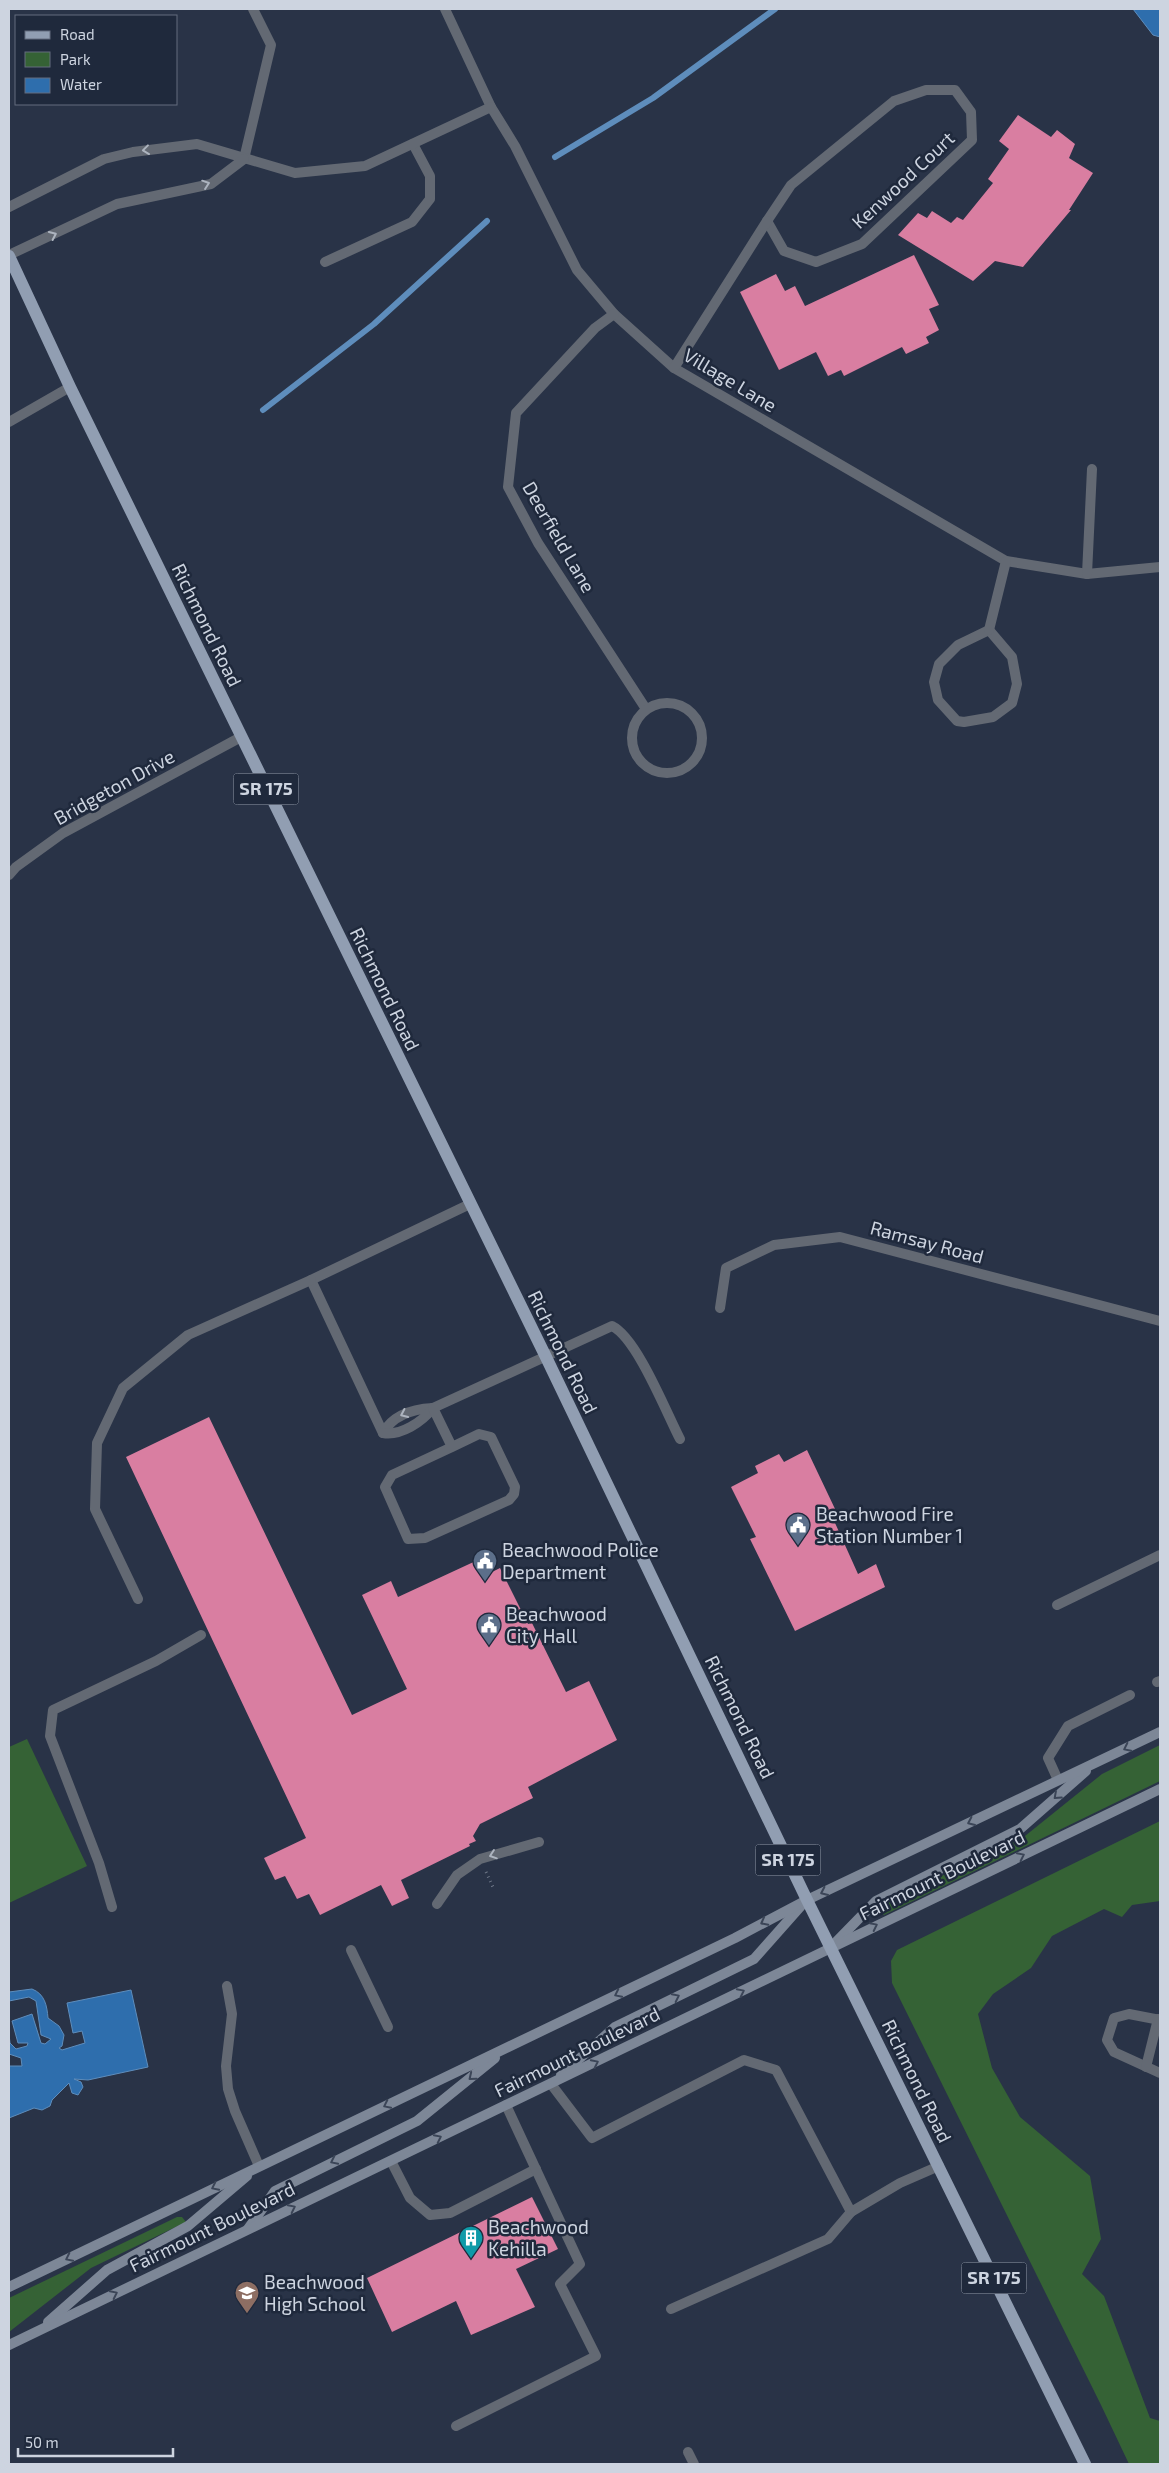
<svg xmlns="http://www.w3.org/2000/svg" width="1169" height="2473" font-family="'Exo 2',sans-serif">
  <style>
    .green { fill: #356235 }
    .water { fill: #2e6ead; stroke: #5e8dbc }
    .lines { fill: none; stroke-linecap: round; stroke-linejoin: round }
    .stream { stroke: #5e8dbc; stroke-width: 6 }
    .building { fill: #d97ea1 }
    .path { stroke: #737c8c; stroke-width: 3; stroke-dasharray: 1 4; stroke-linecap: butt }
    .lane { stroke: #636973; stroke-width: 10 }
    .street { stroke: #636973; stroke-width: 10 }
    .secondary { stroke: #7d8797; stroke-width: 10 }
    .primary { stroke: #919eb2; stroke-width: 12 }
    .oneway { stroke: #adb4bf }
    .oneway2 { stroke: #3b4557 }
    .labels { text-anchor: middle; stroke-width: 5; stroke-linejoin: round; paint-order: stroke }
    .shield { fill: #1f293c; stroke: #99a1af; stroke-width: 1 }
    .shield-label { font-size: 18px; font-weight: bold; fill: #cdd4e0 }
    .street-label { font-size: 19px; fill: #cdd4e0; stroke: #1f293c }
    .poi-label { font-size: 19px; fill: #cdd4e0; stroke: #1f293c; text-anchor: start }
  </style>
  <rect width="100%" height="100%" fill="#293347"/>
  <g class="green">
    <polygon points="27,1739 87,1866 9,1903 9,1747"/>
    <polygon points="1160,1745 1160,1781 884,1915 879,1911 881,1905 1025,1836 1102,1774"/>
    <polygon points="1160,1821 1160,1901 1132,1905 1122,1917 1104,1909 1052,1936 1031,1968 993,1994 978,2014 992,2068 1020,2117 1090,2176 1101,2239 1082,2274 1104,2296 1150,2418 1160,2421 1160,2464 1129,2464 1101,2405 892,1983 891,1961 897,1950"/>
    <polygon points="177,2217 182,2217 186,2222 91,2268 9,2332 9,2298"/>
  </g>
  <g class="water">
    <polygon points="1133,9 1160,9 1160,37 1153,35"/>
    <path d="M32,1989C45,1994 47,2006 48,2018L59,2026L64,2035L62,2046L59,2048L62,2050L85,2043L82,2031L73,2033L67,2003L131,1990L148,2067L88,2080L74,2079L81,2082L83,2087L78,2095L72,2093L69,2083L52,2100L50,2106L42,2110L34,2108L9,2118V2066H22L21,2058L9,2054V2034L10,2043L16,2049L27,2046L28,2043H18L12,2021L32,2014L41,2043L45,2044L51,2039L41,2035L36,2001L29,1997L9,2001V1992Z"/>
  </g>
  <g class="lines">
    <g class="stream">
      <polyline points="555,157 653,98 775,9"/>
      <polyline points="263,410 374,324 487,221"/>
    </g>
  </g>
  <g class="building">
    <polygon points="1018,115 1051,137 1057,130 1075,144 1069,158 1093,173 1069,210 1071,210 1023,267 995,261 973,281 898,235 918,213 927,218 932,211 951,223 957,217 963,220 993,183 988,179 1009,149 999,141"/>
    <polygon points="914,255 939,305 929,309 939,330 926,337 929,343 906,354 902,347 844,376 841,370 828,376 816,352 779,370 740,292 776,274 785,291 795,286 805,306"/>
    <polygon points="209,1417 352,1715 407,1689 362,1595 391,1581 398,1597 480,1559 484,1560 490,1573 500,1568 528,1624 532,1623 566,1692 589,1681 617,1740 528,1787 533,1798 480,1824 473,1836 476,1841 469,1844 470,1846 401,1880 409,1898 392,1906 381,1885 320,1915 309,1894 297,1899 285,1876 275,1880 264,1858 306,1838 126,1457"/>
    <polygon points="807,1450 836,1511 831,1514 858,1574 876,1564 885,1587 795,1631 750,1539 756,1537 731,1487 758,1473 755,1466 779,1454 784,1462"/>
    <polygon points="532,2197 558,2249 516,2269 535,2307 471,2335 456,2301 392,2332 367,2278"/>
  </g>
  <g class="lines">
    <polyline class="path" points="486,1872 493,1887"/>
    <g class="lane">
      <polyline points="325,262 412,222 430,199 430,176 413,144"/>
      <polyline points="383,1433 311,1280 470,1204"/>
      <path d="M383,1433C393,1415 412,1409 433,1408"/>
      <path d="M383,1433C401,1436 422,1422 433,1408"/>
      <path d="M452,1447L479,1434L491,1437L515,1487L514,1494L509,1500L425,1538L408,1539L385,1487L392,1475L452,1447L433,1408L612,1326C637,1338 666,1412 680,1439"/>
      <polyline points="138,1599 95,1509 97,1443 123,1388 188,1335 311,1280"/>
      <polyline points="1057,1605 1160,1555"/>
      <polyline points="1157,1682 1160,1681"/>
      <polyline points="1058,1780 1048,1758 1068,1726 1130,1695"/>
      <polyline points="437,1904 457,1875 480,1859 539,1842"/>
      <polyline points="112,1907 99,1863 50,1736 53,1710 156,1661 201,1635"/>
      <polyline points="351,1950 388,2027"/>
      <polyline points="227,1986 232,2014 226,2066 228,2089 235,2111 259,2166"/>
      <polyline points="1160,2020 1129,2014 1114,2018 1107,2040 1114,2052 1160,2073"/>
      <polyline points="1146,2067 1158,2019"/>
      <polyline points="551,2084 592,2138 744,2060 776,2070 851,2212 828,2239 671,2309"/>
      <polyline points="391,2161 410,2198 430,2215 450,2213 536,2169"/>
      <polyline points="851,2212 900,2183 939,2166"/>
      <polyline points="456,2426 596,2356 560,2284 580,2264 506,2105"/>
      <polyline points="688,2452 694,2464"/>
    </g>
    <g class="street">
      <polyline points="445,9 491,107 515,146 577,270 614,314 674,368 1006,561 1087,574 1160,567"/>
      <polygon points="926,90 955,90 971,112 972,140 862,244 816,262 784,251 767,221 791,185 894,101"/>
      <polyline points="244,159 271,45 253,9"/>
      <polyline points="9,207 104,159 133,152 197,144 295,173 365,166 491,107"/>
      <polyline points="9,255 117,204 211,184 244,159"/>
      <polyline points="614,314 595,328 516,413 508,487 538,543 646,709"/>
      <polyline points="674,368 767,221"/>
      <polyline points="9,422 70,387"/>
      <polyline points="1087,574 1092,469"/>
      <polygon points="989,630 1012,657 1017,684 1012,703 993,717 964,722 957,721 938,700 934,682 939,664 958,645"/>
      <polyline points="989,630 1006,561"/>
      <circle cx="667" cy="738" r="35"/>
      <polyline points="9,875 16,867 63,833 241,737"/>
      <polyline points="720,1308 726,1268 774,1245 840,1237 1160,1321"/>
    </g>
    <g class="secondary">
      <polyline points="836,1942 876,1901 1020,1829 1086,1771"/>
      <polyline points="561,2075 615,2027 754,1959 801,1906"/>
      <polyline points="248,2229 275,2191 417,2121 495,2058"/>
      <polyline points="9,2287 735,1938 807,1900 1160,1732"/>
      <polyline points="48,2322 107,2270 188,2226 247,2176"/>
      <polyline points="9,2345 1160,1789"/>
    </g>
    <polyline class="primary" points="9,256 70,387 545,1355 807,1900 1085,2464"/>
  </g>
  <defs><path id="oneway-chevron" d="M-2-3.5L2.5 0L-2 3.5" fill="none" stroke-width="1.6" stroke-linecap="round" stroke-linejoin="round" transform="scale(1.25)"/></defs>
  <g class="oneway">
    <use href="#oneway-chevron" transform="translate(146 150) rotate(173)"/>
    <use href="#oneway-chevron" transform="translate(206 184) rotate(-19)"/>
    <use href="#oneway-chevron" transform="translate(53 235) rotate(-25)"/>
    <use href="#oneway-chevron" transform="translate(404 1414) rotate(155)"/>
    <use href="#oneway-chevron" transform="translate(493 1855) rotate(161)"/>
  </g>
  <g class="oneway2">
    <use href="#oneway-chevron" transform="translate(1127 1748) rotate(154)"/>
    <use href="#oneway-chevron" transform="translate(1057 1796) rotate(138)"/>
    <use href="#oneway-chevron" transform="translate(971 1822) rotate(155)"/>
    <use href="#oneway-chevron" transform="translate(1021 1856) rotate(-26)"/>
    <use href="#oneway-chevron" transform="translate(824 1892) rotate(155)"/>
    <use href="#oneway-chevron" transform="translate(764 1922) rotate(152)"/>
    <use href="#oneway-chevron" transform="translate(874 1926) rotate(-26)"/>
    <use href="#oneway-chevron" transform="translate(741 1992) rotate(-26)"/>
    <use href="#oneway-chevron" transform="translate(618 1994) rotate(154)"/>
    <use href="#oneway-chevron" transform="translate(676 1997) rotate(-26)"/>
    <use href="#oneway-chevron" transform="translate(595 2063) rotate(-26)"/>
    <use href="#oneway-chevron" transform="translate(472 2077) rotate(141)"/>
    <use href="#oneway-chevron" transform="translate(387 2105) rotate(154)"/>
    <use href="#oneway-chevron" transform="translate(438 2138) rotate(-26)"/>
    <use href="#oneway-chevron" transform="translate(334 2161) rotate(154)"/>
    <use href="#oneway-chevron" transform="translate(215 2187) rotate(154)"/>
    <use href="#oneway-chevron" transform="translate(292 2208) rotate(-26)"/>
    <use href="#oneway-chevron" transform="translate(69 2258) rotate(154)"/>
    <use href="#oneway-chevron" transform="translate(114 2294) rotate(-26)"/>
  </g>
  <defs>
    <symbol id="civic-pin" viewBox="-11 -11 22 30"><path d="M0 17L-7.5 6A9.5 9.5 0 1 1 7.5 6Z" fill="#5c6f8a" stroke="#1f293c"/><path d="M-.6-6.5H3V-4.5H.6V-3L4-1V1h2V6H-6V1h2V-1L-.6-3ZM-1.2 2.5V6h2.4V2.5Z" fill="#fff"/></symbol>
    <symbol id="building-pin" viewBox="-11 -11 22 30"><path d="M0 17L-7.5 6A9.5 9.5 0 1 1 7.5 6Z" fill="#0f9aa8" stroke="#1f293c"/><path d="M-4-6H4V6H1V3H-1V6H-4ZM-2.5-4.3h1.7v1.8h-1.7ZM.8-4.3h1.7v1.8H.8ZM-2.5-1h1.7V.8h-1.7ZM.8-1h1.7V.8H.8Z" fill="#fff"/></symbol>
    <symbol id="school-pin" viewBox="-11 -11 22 30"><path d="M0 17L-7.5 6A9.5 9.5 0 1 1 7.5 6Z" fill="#8d6e63" stroke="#1f293c"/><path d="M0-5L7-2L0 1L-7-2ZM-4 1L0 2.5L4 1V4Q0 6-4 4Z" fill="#fff"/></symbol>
  </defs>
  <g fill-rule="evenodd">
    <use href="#civic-pin" x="784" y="1511" width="28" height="38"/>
    <use href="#civic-pin" x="471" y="1547" width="28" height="38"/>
    <use href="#civic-pin" x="475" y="1611" width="28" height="38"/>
    <use href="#building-pin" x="457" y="2224" width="28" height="38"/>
    <use href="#school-pin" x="233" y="2279" width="28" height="38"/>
  </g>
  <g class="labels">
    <g class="shield">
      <rect x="233.5" y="773.5" width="65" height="31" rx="4"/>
      <rect x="755.5" y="1844.5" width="65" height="31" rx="4"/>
      <rect x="961.5" y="2262.5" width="65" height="31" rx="4"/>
    </g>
    <g class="shield-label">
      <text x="266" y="795">SR 175</text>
      <text x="788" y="1866">SR 175</text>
      <text x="994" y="2284">SR 175</text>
    </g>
    <g class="street-label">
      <text transform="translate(903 180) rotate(-43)" y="7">Kenwood Court</text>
      <text transform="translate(730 380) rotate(31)" y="7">Village Lane</text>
      <text transform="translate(559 537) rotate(60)" y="7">Deerfield Lane</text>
      <text transform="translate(207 625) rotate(64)" y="7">Richmond Road</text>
      <text transform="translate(114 787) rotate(-29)" y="7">Bridgeton Drive</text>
      <text transform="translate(385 989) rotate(64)" y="7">Richmond Road</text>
      <text transform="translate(927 1242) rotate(15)" y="7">Ramsay Road</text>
      <text transform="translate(563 1352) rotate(64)" y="7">Richmond Road</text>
      <text transform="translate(740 1717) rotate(64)" y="7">Richmond Road</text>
      <text transform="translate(942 1875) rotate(-26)" y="7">Fairmount Boulevard</text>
      <text transform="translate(577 2052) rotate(-26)" y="7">Fairmount Boulevard</text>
      <text transform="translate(917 2081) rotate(64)" y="7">Richmond Road</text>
      <text transform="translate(212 2227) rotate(-26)" y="7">Fairmount Boulevard</text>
    </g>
    <g class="poi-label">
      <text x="816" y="1521">Beachwood Fire<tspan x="816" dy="22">Station Number 1</tspan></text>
      <text x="502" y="1557">Beachwood Police<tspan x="502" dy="22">Department</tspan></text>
      <text x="506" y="1621">Beachwood<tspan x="506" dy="22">City Hall</tspan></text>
      <text x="488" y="2234">Beachwood<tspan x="488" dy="22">Kehilla</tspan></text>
      <text x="264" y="2289">Beachwood<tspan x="264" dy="22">High School</tspan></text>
    </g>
  </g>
  <rect width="1169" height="2473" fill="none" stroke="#cdd4e0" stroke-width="20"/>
  <rect x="15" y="15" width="162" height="90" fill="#1f293c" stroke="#656d7e"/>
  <rect x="25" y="31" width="25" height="8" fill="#919eb2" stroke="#656d7e"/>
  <text x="60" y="40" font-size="15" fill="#cdd4e0">Road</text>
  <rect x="25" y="52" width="25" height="15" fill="#356235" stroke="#656d7e"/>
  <text x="60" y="65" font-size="15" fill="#cdd4e0">Park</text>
  <rect x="25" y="78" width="25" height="15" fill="#2e6ead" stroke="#656d7e"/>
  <text x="60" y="90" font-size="15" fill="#cdd4e0">Water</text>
  <path d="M18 2448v8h155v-8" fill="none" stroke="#cdd4e0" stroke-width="2.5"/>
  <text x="25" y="2448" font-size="15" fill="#cdd4e0" stroke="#1f293c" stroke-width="4" paint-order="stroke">50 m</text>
</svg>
